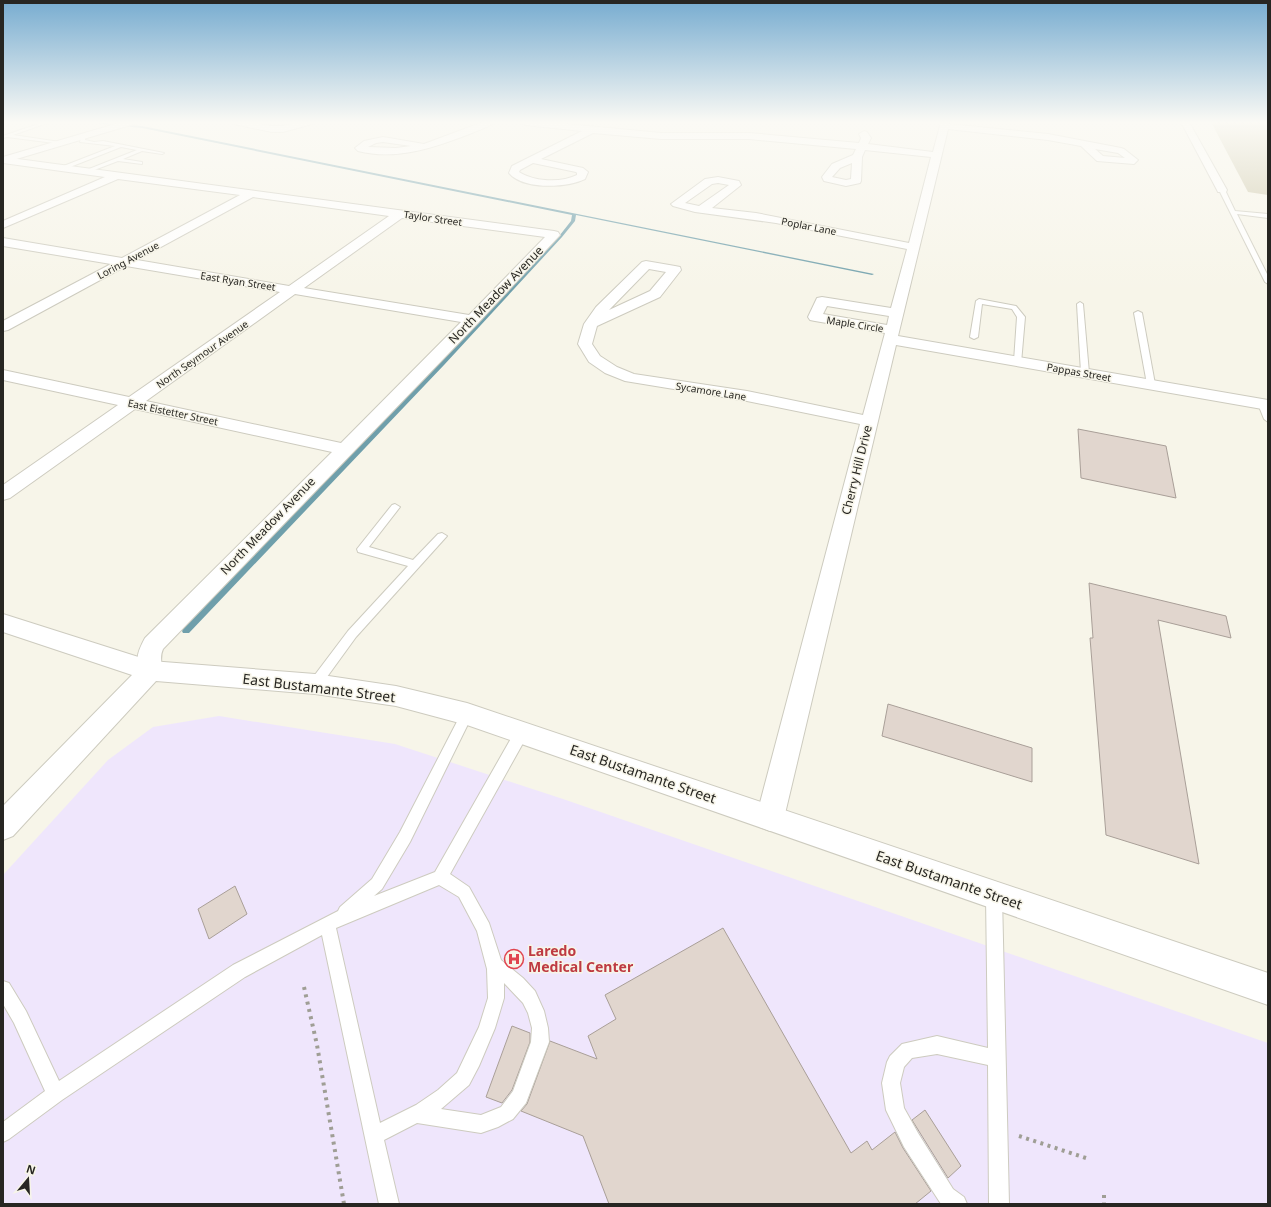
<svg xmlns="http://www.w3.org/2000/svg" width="1271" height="1207" font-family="'Noto Sans',sans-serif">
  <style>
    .medical { fill: #efe6fc }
    .green { fill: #ccc7a9 }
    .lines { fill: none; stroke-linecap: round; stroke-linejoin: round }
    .stream { fill: #6f9fab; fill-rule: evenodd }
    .building { fill: #e1d6ce; stroke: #a99f98 }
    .service-casing { stroke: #cdcbbf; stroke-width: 2 }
    .minor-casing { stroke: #cdcbbf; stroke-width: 2 }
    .tertiary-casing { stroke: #cdcbbf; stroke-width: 2 }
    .secondary-casing { stroke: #cdcbbf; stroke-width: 2 }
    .path { stroke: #9f9e95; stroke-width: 4; stroke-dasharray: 3 4.5; stroke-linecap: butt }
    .service { fill: #fff; fill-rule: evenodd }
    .minor { fill: #fff; fill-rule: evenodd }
    .tertiary { fill: #fff; fill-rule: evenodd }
    .secondary { fill: #fff; fill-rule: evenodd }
    .labels { text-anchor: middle; stroke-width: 3; stroke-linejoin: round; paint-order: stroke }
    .far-street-label { font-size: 10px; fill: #272622; stroke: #f7f5e9 }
    .street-label { font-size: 12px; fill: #272622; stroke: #f7f5e9 }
    .near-street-label { font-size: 14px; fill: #272622; stroke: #f7f5e9 }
    .near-health-label { font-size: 14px; font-weight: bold; fill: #be3a42; stroke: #f7f5e9; text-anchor: start }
  </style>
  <rect width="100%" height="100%" fill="#f7f5e9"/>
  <polygon class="medical" points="219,716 395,744 563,799 1268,1043 1268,1204 3,1204 3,875 108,760 153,727"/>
  <polygon class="green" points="1211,122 1268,122 1268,195 1248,192"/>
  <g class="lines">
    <polygon class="stream" points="86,122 142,126 874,274 872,275 576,215 575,221 562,237 444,365 189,633 183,633 182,631 183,629 440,363 560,235 571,221 572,215 142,128"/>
  </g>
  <g class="building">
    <polygon points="1078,429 1166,446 1176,498 1081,478"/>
    <polygon points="1089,583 1226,616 1231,638 1158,620 1199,864 1106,835 1090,638 1093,638"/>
    <polygon points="888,704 1032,748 1032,782 882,736"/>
    <polygon points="235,886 247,914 209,939 198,909"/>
    <polygon points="723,928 851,1153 867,1141 872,1150 895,1132 903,1148 931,1191 915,1204 609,1204 583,1136 521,1111 527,1104 550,1041 597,1059 588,1036 616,1019 605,995"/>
    <polygon points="512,1026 530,1033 530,1042 512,1090 502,1103 486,1097"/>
    <polygon points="925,1110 961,1166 948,1178 912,1120"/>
  </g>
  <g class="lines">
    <defs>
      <g id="service">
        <polygon points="44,122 50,122 13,135 60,142 62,144 7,137 3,138 3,136"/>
        <polygon points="81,137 85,137 85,140 94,142 103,141 164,153 162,154 142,151 123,159 142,162 142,164 118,161 89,172 84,171 137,150 121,147 65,169 61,169 61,167 115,146 80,142"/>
        <polygon points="1222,188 1225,190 1235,211 1268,214 1268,218 1237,214 1268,276 1268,284 1265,282 1219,190"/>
        <polygon points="979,299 1016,306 1025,317 1021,363 1015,363 1014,361 1017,317 1012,309 982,304 978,337 974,339 970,337 976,301"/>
        <polygon points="1080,302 1083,304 1089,373 1085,375 1081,373 1077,304"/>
        <polygon points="1138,311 1142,313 1155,384 1151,386 1147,384 1134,313"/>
        <path d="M1259,402H1262C1270,404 1268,415 1268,422L1264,419L1258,404Z"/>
        <polygon points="395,504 400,507 369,547 413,560 438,534 442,533 447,536 356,637 319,688 315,689 311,688 309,684 311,680 348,631 408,566 358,552 357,549 392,505"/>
        <path d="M467,709L471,710L473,714L471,718L410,842L382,889L374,896L435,872L517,728L522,726L527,728L528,732L527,736L450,874L469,887L489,923L501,960L523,978L535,991L544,1011L548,1028L549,1042L526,1103L513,1119L498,1127L481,1133L417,1123L384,1140L399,1204H379L322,935L245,977L62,1100L9,1139L3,1142V1122L45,1091L14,1023L3,1004V981L9,983L26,1011L59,1081L233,965L338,911L340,907L372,879L400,832L463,710ZM439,885L459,897L477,931L487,969L488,998L479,1027L457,1073L438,1090L416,1105L380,1123L336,928ZM504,983L523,1003L528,1013L532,1028L531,1042L513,1091L501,1107L481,1115L441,1109L469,1085L479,1066L495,1028L504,998Z"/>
        <polygon points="994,888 999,891 1002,896 1009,1204 989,1204 988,1065 937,1054 912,1058 904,1067 900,1083 904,1108 918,1133 953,1189 964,1197 967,1204 941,1204 904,1147 886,1110 882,1083 887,1062 890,1056 902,1044 937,1036 988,1048 986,896 989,891"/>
      </g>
      <g id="minor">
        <polygon points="233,122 250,122 272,126 283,126 299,122 313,122 312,124 283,132 272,132 234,124"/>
        <path d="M483,122H494C489,127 479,130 472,133C436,147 397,161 358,151L355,148L364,141L383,137L424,144ZM383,142L411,146L396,148L368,147L376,143Z"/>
        <path d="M521,122H546L661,133H749L859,143L861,138L859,134L864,131L867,132L871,138L868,144L933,152L941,122H949V124L1048,134L1121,148L1124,149L1138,160L1134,164L1097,161L1081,146L1048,140L948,129L898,336L1268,400V410L896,345L784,818L780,827L770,831L760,827L756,818L860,424L747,401L625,381L605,373L589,362L578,344L584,324L596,307L642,262L646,261L675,266L680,267L681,270L660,297L597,326L592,344L600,356L617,367L634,374L747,391L863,415L885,333L815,321L810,320L808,317L817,298L822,297L891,308L907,249L776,223L695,212L673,206L671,204L705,179L718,177L739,181L741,185L712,208L756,213L909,243L931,157L865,150L862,157L861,181L860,183L846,186L824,181L822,177L832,164L853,155L856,149L749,139H661L593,133L541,159L583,168L588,172L585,179C567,188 523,190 509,173L512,166L582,131L525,125ZM1095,149L1118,153L1125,158L1103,156ZM533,163L576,172L577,173V175C561,183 535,182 519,172L520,170ZM852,163L851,179L846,180L832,177L840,168ZM718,183L729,185L699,206L685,203L712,184ZM649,269L666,272L650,291L609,310ZM827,306L889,316L887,325L823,314Z"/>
        <polygon points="1181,122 1189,122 1227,190 1226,192 1218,192 1217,190"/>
        <path d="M3,157L554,231L558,232L560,235L478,323L163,649C158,660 165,667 159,678L151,681L143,678C134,661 137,653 145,638L332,452L135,409L10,498L3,500V485L118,405L3,380V370L129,397L280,292L126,266L8,330L3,331V321L111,264L3,246V238L122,258L240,195L118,179L3,228V221L105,177L3,163ZM253,197L389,216L289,286L137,260ZM402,218L545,237L469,315L304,288ZM295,294L461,322L341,443L146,401Z"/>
      </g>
      <polygon id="tertiary" points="3,614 151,661 315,674 396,686 467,703 1268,973 1268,1005 467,725 396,706 315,694 156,681 13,836 3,840 3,806 132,675 3,632"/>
      <polygon id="secondary" points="122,122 135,122 134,124 3,163 3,157"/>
    </defs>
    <use href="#service" class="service-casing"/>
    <use href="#minor" class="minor-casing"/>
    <use href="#tertiary" class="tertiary-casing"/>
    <use href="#secondary" class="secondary-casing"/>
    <g class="path">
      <polyline points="304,987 317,1045 344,1204"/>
      <polyline points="1019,1136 1089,1159"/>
      <polyline points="1104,1195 1104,1204"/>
    </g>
    <use href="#service" class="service"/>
    <use href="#minor" class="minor"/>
    <use href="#tertiary" class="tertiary"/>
    <use href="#secondary" class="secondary"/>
  </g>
  <linearGradient id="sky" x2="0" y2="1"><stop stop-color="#77acd0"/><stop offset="0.42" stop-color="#fbfaf5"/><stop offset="1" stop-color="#fbfaf5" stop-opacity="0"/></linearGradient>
  <rect width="1271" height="291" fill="url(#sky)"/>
  <defs>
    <symbol id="hospital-ring" viewBox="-11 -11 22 22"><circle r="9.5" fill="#f7f5e9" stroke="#e0444e" stroke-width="1.5"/><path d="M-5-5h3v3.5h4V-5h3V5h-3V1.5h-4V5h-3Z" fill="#e0444e"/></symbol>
  </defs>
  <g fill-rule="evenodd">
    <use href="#hospital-ring" x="503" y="948" width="22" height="22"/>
  </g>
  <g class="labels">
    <g class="far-street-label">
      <text transform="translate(433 218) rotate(8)" y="4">Taylor Street</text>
      <text transform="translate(809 226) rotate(11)" y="4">Poplar Lane</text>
      <text transform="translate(128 260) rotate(-28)" y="4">Loring Avenue</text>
      <text transform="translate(238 281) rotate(9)" y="4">East Ryan Street</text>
      <text transform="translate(855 324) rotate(9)" y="4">Maple Circle</text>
      <text transform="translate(202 354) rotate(-35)" y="4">North Seymour Avenue</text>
      <text transform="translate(1079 372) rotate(10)" y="4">Pappas Street</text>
      <text transform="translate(711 391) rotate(9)" y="4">Sycamore Lane</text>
      <text transform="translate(173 412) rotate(12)" y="4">East Eistetter Street</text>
    </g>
    <g class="street-label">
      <text transform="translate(496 295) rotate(-46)" y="4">North Meadow Avenue</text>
      <text transform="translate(857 470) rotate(-76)" y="4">Cherry Hill Drive</text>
      <text transform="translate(268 526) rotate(-46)" y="4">North Meadow Avenue</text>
    </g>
    <g class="near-street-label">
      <text transform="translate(319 688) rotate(7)" y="5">East Bustamante Street</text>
      <text transform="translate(643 774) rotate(19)" y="5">East Bustamante Street</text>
      <text transform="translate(949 880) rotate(19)" y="5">East Bustamante Street</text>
    </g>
    <g class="near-health-label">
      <text x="528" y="956">Laredo<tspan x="528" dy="16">Medical Center</tspan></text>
    </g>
  </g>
  <rect width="1271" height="1207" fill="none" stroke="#272622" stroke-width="8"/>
  <g transform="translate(28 1179) rotate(18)" stroke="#f7f5e9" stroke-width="3" paint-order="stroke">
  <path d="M0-3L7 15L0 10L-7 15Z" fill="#272622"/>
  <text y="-6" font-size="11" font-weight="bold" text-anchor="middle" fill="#272622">N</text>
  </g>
</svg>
